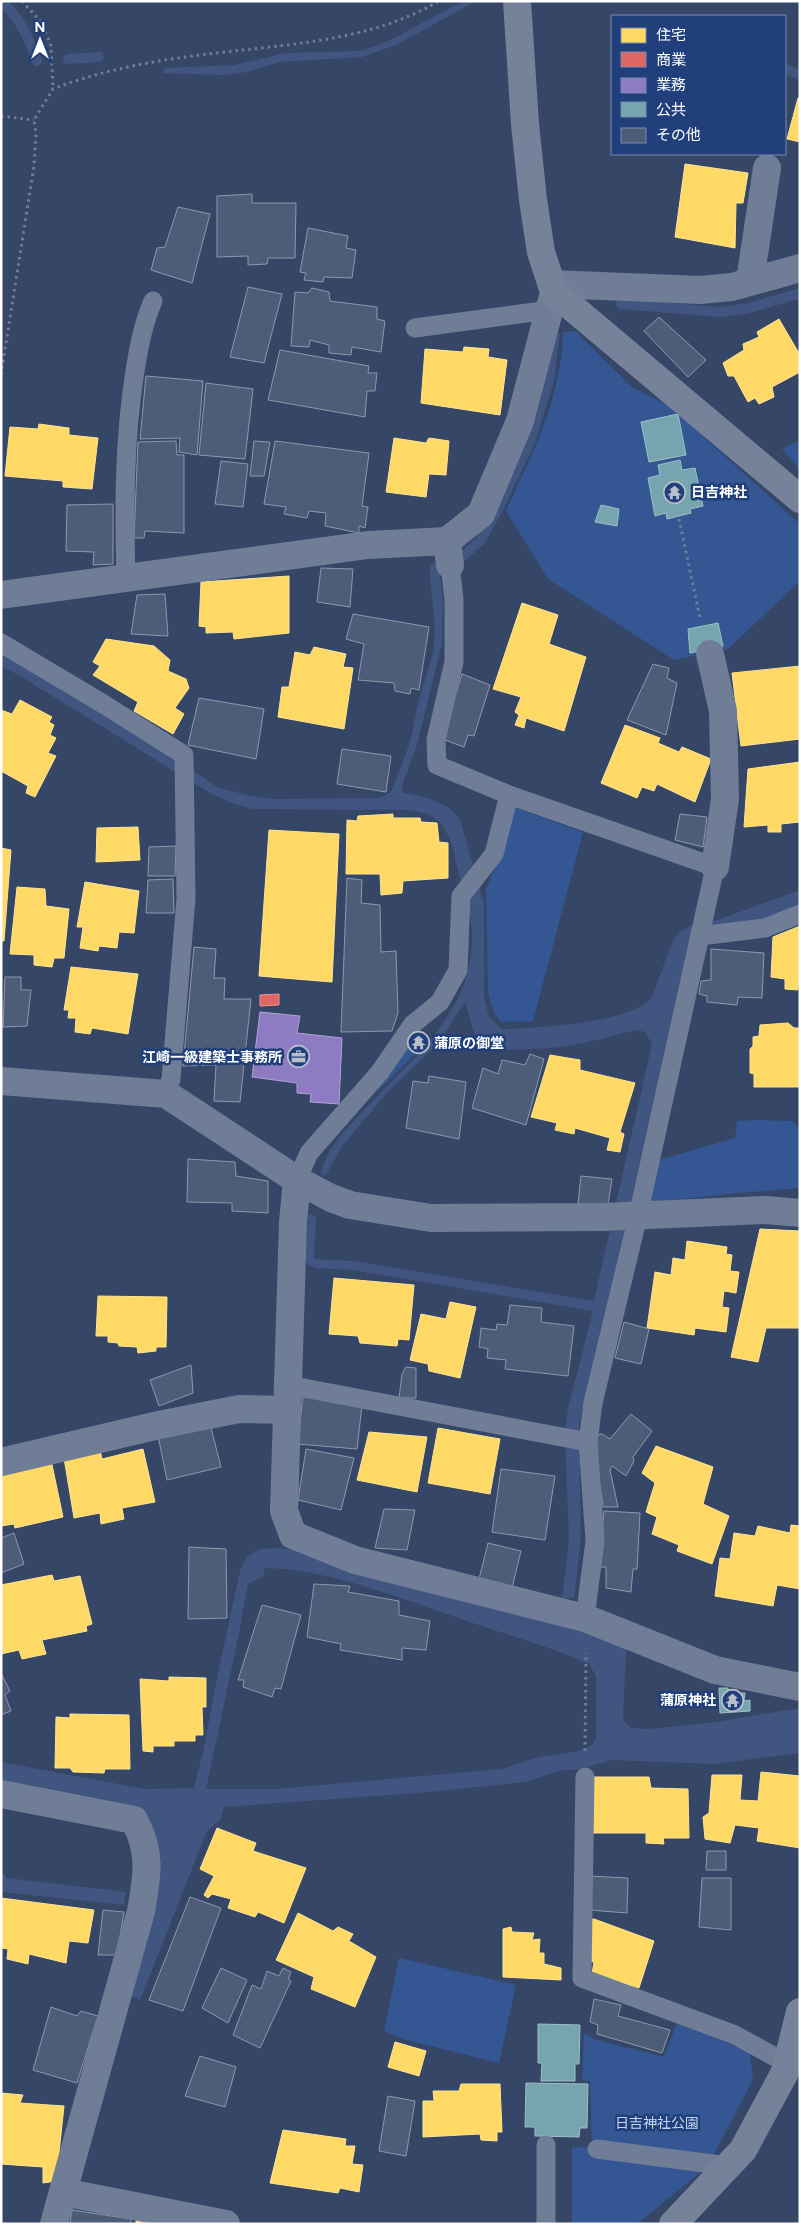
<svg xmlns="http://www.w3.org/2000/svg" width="801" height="2225" font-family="Figtree,'Noto Sans JP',sans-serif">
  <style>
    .green { fill: #345692 }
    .water { fill: #405681; fill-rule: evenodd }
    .homes { fill: #ffd966; stroke: #ffe494 }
    .shops { fill: #e06666; stroke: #e99494 }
    .offices { fill: #8e7cc3; stroke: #b0a3d5 }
    .public { fill: #76a5af; stroke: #9fc0c7 }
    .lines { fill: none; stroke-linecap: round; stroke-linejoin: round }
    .stream { stroke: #405681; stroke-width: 10 }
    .building { fill: #4e5d77; stroke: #8d98ad }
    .path { stroke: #707d96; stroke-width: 3; stroke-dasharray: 2.5 4; stroke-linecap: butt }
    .lane { stroke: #707d96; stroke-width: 19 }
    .street { stroke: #707d96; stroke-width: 28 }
    .secondary { stroke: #76829a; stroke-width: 28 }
    .labels { text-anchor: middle; stroke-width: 5; stroke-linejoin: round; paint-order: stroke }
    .poi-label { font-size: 14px; font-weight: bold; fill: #fff; stroke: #21407b; text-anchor: start }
    .park-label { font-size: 14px; fill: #c6d7f5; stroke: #21407b }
  </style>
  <rect width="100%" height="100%" fill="#354667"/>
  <g class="green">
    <path d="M575,331L632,387L679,411L705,438L800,524V581L728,649L674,660L548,579L506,511C532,454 562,396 563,332Z"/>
    <polygon points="800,440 800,469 782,449"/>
    <polygon points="513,807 583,832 533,1021 501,1022 494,1013 488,993 486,889 496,865"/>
    <polygon points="409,1045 417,1052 375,1094"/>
    <polygon points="756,1120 793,1121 800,1130 800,1188 738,1193 647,1203 655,1161 735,1138 737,1121"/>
    <polygon points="399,1958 516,1985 499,2063 406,2040 384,2031"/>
    <polygon points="677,2023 750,2052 753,2080 707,2167 637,2224 572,2224 572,2147 592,2148 590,2081 582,2080 584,2033 596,2040 664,2057"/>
  </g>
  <g class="water">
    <polygon points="463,1 476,1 396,45 362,57 279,62 248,72 223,75 163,73 165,68 234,65 286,53 358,51 377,46 394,38"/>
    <polygon points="557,332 560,333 554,381 535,443 499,518 484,544 465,561 458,554 476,538 484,527 535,420"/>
    <path d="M436,563L438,564L443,598L442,643L417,745L403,783L402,792C424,797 445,800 460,819L484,905V996L489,1017L502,1029C536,1028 635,1024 653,995C658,982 670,945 676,936C685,925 699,922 712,922L800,890V908L763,923L696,931L627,1229L579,1423L581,1539L574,1598H562L569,1541L565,1434L568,1408L593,1311L353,1270L316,1268L307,1264L305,1259L308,1218L309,1214L316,1216L314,1259L353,1261L594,1301L652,1044L645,1032L637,1030C617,1034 597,1041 577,1044C561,1048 495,1054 483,1044C471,1033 470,1016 465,1002L439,1042L387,1093L343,1145L326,1175L322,1176L321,1173C328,1145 346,1130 365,1109C410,1061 471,1013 472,941C473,918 465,896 459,874C454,854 451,829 433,817C427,813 418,812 411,810L252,809L234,804L208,792L17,674L1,667V653L120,722L217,787L250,796L274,799L380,798L391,792C398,773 407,754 412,734C414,723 416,711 419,700C423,682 432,664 434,645C437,618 429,591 430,564Z"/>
    <path d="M273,1548L297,1550L622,1643L626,1650L623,1717L625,1723L632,1728L649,1729L716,1722L800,1708V1753L714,1764L612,1760L576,1770H563L525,1782L430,1792L224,1807L220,1820L207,1831L140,2000L127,1994L153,1850L145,1812L96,1803L1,1782V1762L145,1789L194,1788L203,1752L218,1673L240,1571C248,1553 252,1549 273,1548ZM265,1568C325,1568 409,1601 467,1621C508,1635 550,1647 589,1664L596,1676V1738L592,1745L579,1751L539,1757L502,1769L276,1789H206L239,1633L248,1584L263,1576Z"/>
    <polygon points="1,1871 7,1878 126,1892 124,1905 1,1892"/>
  </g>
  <g class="homes">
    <polygon points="798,98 800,99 800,142 787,139"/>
    <polygon points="685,164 748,173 743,203 736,203 735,248 675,237"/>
    <polygon points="779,319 800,355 800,372 772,387 774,397 759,404 755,398 748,402 734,376 728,376 723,363 744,350 743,344 759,337 757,332"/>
    <polygon points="464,347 489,349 488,357 507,360 500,415 421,403 425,349 463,352"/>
    <polygon points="39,424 69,428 69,435 98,438 92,489 63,487 63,481 5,476 10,427 38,429"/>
    <polygon points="394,438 426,443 429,438 449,441 446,475 429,474 426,497 386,492"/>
    <polygon points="289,576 289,633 234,639 233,632 206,633 206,627 199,626 201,582"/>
    <polygon points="522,603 558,615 549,644 586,657 564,731 526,718 524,728 515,725 519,715 515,712 521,697 493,689"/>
    <polygon points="106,639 154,646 170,660 168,671 186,679 189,688 175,708 184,714 173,734 134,711 138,702 93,675 100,666 93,662"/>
    <polygon points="314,647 346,654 343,667 353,668 344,729 278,717 282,687 289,687 295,652 310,655"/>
    <polygon points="800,666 800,739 741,746 732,673"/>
    <polygon points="20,700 52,717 49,722 54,725 50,735 56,738 48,753 56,756 35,797 26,793 28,786 1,771 1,710 12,714"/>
    <polygon points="625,725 660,738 658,743 679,752 682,747 711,759 695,802 657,784 654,791 642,787 637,798 601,783"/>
    <polygon points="800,762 800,822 781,824 781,832 768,832 768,825 744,827 748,769"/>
    <polygon points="393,814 393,818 420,818 421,822 437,823 439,842 448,843 448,878 403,881 402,893 381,895 380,874 346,874 347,820 357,821 358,816"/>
    <polygon points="138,827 140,860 96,862 97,828"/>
    <polygon points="269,830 339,834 332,982 259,976"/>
    <polygon points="1,848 11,850 4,941 1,941"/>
    <polygon points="85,882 139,891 134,933 119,932 117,948 99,946 98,951 80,948 83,927 77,927"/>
    <polygon points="17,887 45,889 46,906 69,909 64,958 54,958 52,967 34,965 34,955 10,954"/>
    <polygon points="800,926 798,990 785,989 785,979 771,977 773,937"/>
    <polygon points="71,967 138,974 128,1034 92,1028 90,1034 75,1032 76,1018 68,1018 69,1010 64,1010"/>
    <polygon points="788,1023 794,1028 800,1028 800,1087 754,1087 754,1074 750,1073 750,1049 753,1046 753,1037 759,1036 760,1025"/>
    <polygon points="550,1055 580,1060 580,1070 635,1083 620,1132 624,1134 620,1152 607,1150 610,1138 575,1128 574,1134 555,1130 557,1123 531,1117"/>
    <polygon points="760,1229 800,1231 800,1328 766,1328 758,1362 731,1357"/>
    <polygon points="687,1241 727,1247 726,1254 732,1255 730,1271 739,1272 736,1293 724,1291 722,1307 729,1308 726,1332 695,1328 694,1335 647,1328 655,1272 671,1275 673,1258 685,1260"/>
    <polygon points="334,1278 414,1285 409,1340 398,1339 397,1346 360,1343 358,1336 329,1334"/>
    <polygon points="98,1296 167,1297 166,1347 156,1347 156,1351 138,1353 137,1347 119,1346 118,1343 108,1342 108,1336 96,1336"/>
    <polygon points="450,1302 476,1307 460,1378 429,1371 428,1364 410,1360 421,1314 446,1319"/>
    <polygon points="438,1428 500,1439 490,1494 428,1483"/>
    <polygon points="369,1432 427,1437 417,1492 357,1480"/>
    <polygon points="656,1446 713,1467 703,1504 729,1516 712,1564 677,1551 679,1545 652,1534 657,1517 646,1512 655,1483 642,1473"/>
    <polygon points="143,1449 155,1502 122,1508 124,1519 101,1524 100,1513 74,1518 64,1458 100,1450 102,1459"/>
    <polygon points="51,1460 63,1517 15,1528 14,1524 1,1526 1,1473"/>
    <polygon points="791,1525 800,1526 800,1589 777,1585 773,1606 715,1596 720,1558 730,1559 734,1533 755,1536 758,1526 790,1533"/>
    <polygon points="52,1575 54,1581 80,1576 92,1624 86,1626 87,1631 42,1640 46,1654 22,1659 19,1650 1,1654 1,1585"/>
    <polygon points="169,1677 206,1678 206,1707 202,1707 203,1735 195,1735 195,1741 174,1741 174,1746 153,1746 153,1752 143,1751 140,1679 169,1681"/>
    <polygon points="70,1714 129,1715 130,1769 105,1769 104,1773 73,1772 70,1768 55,1768 56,1717 70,1718"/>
    <polygon points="761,1772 800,1776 800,1848 757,1841 759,1828 735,1825 730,1843 705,1839 703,1817 709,1813 712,1775 742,1775 740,1800 758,1801"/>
    <polygon points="593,1777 649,1777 651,1788 688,1789 689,1838 663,1838 664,1844 646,1843 646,1833 592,1833"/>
    <polygon points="217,1828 256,1843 253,1851 306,1868 284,1923 258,1912 255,1917 228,1908 231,1899 212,1894 208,1898 204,1895 214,1876 200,1869"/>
    <polygon points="1,1898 94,1910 88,1943 69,1941 66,1963 29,1954 28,1964 7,1959 8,1949 1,1948"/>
    <polygon points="298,1913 333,1931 338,1927 353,1934 349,1941 376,1957 355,2007 311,1989 314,1977 276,1960"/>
    <polygon points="594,1919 654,1941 639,1988 592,1974 594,1962 587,1961 587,1920"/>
    <polygon points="511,1927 512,1932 534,1933 532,1940 540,1939 539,1953 544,1953 544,1964 561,1968 561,1980 503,1977 503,1929"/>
    <polygon points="395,2042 426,2051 419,2076 388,2067"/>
    <polygon points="461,2084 500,2084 502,2132 497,2132 497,2141 481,2140 480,2134 423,2137 423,2101 434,2101 433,2091 459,2091"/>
    <polygon points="1,2093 23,2095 20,2103 64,2106 56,2181 43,2183 43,2167 1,2164"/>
    <polygon points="283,2130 346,2139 345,2146 355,2146 352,2164 363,2165 359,2192 340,2188 338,2193 270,2183"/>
    <polygon points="136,2220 160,2224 136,2224"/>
  </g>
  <polygon class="shops" points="279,994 279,1005 260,1006 260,995"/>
  <polygon class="offices" points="260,1012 300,1016 297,1033 342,1038 339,1104 310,1102 311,1094 297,1093 297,1083 252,1077"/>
  <g class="public">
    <polygon points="678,414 686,455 649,462 641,422"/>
    <polygon points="680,460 682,470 695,468 703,506 690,509 691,513 667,519 666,513 655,516 648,478 660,475 658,465"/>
    <polygon points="601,505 619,509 617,526 595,522"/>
    <polygon points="718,623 723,646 690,653 688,629"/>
    <polygon points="418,1035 426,1042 419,1050 411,1043"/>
    <polygon points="719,1688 728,1688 728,1693 745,1693 744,1701 750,1700 750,1711 720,1713"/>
    <polygon points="538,2024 580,2025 579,2064 575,2064 575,2081 541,2081 542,2063 538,2063"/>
    <polygon points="526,2083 588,2084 587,2128 580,2128 579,2137 535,2136 535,2127 525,2127"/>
  </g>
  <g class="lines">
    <g class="stream">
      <path d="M1,1C20,18 29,38 37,61"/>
      <polyline points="68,59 99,57"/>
      <polyline points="785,69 800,75"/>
      <polyline points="621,304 720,312 749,308 800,293"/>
    </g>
  </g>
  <g class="building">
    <polygon points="252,194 252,203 296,203 295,258 268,258 267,264 248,265 248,256 217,257 217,196"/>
    <polygon points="178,207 210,214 192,283 151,270 157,248 165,247"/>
    <polygon points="308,228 348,236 346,248 356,250 352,278 324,277 323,282 304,280 306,273 300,272"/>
    <polygon points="248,287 282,294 264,363 230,357"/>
    <polygon points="312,288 329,292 330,301 377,307 377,319 385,321 381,352 352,347 351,355 329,353 329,345 310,340 309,347 291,346 295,292 308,293"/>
    <polygon points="659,317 706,360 688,377 644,331"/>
    <polygon points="280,350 369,366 368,373 377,373 375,391 367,391 365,417 268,400"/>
    <polygon points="146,376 203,381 197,455 179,452 180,438 140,439"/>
    <polygon points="206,383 253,389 245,459 199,455"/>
    <polygon points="176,441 177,455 184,455 184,533 145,531 144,538 134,538 138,442"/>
    <polygon points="254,441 270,442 264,476 250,476"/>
    <polygon points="275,441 369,453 362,506 368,507 365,528 359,526 359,533 325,526 326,513 309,511 307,518 284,514 286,507 264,504"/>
    <polygon points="221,461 248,464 243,507 215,504"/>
    <polygon points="113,504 113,564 93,565 94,552 66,551 67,505"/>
    <polygon points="321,568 353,569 350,607 317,602"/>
    <polygon points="165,594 168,636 131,634 137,595"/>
    <polygon points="353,614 429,627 419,690 411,688 410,694 395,691 394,683 358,680 364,644 346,639"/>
    <polygon points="653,664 669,668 667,678 677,683 666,735 627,720"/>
    <polygon points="462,674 490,685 474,736 468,735 464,747 442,739"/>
    <polygon points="199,698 264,709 256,759 188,745"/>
    <polygon points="342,749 391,756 386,792 337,784"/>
    <polygon points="680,814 707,817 703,847 675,840"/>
    <polygon points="176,846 175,876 148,876 149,847"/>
    <polygon points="347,878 362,880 361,903 380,905 381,952 396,951 398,1013 392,1031 341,1032"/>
    <polygon points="173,879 174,913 146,913 148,880"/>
    <polygon points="194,947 216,949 214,978 225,978 224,999 251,999 240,1102 214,1101 216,1065 183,1066"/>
    <polygon points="711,949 764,953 762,998 738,997 737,1005 707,1002 707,996 699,994 701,981 711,980"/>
    <polygon points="5,977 21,977 21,990 31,990 27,1026 3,1027"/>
    <polygon points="530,1054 544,1059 526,1125 472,1108 483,1068 498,1074 502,1060 525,1065"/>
    <polygon points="429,1076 466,1082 459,1139 406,1128 413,1081 428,1083"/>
    <polygon points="188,1159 235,1162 236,1176 268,1181 268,1213 232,1211 232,1203 187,1202"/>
    <polygon points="581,1176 612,1179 608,1204 578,1204"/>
    <polygon points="510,1305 542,1308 541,1322 574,1326 568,1376 505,1369 506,1360 487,1358 488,1349 479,1347 481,1328 496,1330 497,1324 507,1325"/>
    <polygon points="624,1322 649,1329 641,1364 615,1358"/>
    <polygon points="191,1365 193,1393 159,1406 150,1380"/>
    <polygon points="406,1367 416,1368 416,1398 399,1398 402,1374"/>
    <polygon points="303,1394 362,1405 357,1449 298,1444"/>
    <polygon points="631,1414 652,1431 633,1457 634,1461 626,1476 612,1466 610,1470 618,1507 603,1507 596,1458 596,1435 602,1434 610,1439"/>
    <polygon points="210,1424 221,1467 167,1480 158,1436"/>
    <polygon points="306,1449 354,1458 341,1510 298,1500"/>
    <polygon points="501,1469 555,1476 545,1540 492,1532"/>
    <polygon points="384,1509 415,1510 407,1550 375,1548"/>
    <polygon points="604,1511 640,1513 637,1569 633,1569 631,1592 606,1588 606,1567 598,1567"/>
    <polygon points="14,1533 24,1564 1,1573 1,1538"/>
    <polygon points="488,1543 521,1551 512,1588 479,1579"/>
    <polygon points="189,1547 226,1549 227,1618 188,1619"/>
    <polygon points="314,1584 350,1586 348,1592 399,1601 399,1615 430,1621 426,1650 402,1648 402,1660 340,1650 341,1644 307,1637"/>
    <polygon points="262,1605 301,1615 281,1689 275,1688 272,1697 243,1687 244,1680 238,1680"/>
    <polygon points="1,1673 10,1691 5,1695 11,1711 1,1715"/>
    <polygon points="707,1851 726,1851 726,1870 706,1870"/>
    <polygon points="589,1876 628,1878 627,1913 589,1910"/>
    <polygon points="702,1878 731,1878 731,1930 699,1927"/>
    <polygon points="190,1897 221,1908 183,2011 149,2000"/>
    <polygon points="103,1910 124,1912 117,1955 98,1955"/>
    <polygon points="221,1968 247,1980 228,2023 202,2008"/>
    <polygon points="283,1968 291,1972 288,1979 291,1981 260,2048 233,2035 252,1985 261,1989 267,1971 279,1976"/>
    <polygon points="594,1999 621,2005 618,2016 670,2030 662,2053 597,2034 598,2025 590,2022"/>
    <polygon points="51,2007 77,2016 81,2011 98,2016 77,2083 33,2070"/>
    <polygon points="200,2056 236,2067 225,2107 185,2096"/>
    <polygon points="388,2096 415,2101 406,2156 379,2151"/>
    <polygon points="72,2210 131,2219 131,2224 70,2224"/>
  </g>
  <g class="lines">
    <g class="path">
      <polyline points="22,1 42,23 51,46 53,89"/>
      <polyline points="1,116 34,120"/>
      <path d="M1,375L34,166L36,134L34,120L53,89C97,72 146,62 193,56C277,44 364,45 439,1"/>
      <polyline points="679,519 700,618"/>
      <polyline points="585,1751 586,1653"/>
    </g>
    <g class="lane">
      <polyline points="415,328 549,310"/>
      <path d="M126,578C124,509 124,440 135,371C139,346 143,324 153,301"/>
      <polyline points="1,643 105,705 184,755 186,899 171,1079 166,1094"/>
      <polyline points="509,795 715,867 638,1216 593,1403 588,1442 595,1541 585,1618"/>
      <polyline points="700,936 765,928 800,914"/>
      <polyline points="297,1180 309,1153 380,1072 413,1024 440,1002 458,970 461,896 494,854 509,795 437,765 436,740 454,662 454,599 450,565"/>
      <polyline points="288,1385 588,1442"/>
      <polyline points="585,1777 582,1978 735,2035 786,2063"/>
      <polyline points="546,2145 546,2224"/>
      <polyline points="597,2149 728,2166"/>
    </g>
    <g class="street">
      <polyline points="750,281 767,168"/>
      <polyline points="552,284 700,290 732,287 800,268"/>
      <polyline points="447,541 450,565"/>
      <polyline points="1,595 368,545 447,541 481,514 520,421 554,292"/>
      <polyline points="710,654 723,711 725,799 715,867"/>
      <polyline points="1,1081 166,1094 297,1180 331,1198 350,1205 431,1218 603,1217 766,1210 800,1213"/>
      <polyline points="297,1180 293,1222 284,1511 293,1535 355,1560 585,1618 715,1670 800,1687"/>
      <polyline points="1,1462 159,1425 239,1409 287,1410"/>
      <path d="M1,1794L134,1820C152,1852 147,1877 141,1911L54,2224"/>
      <polyline points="63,2192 226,2224"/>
    </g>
    <g class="secondary">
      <polyline points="517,1 525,124 533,200 541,252 554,292 800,499"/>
      <polyline points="673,2224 743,2150 785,2072 800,2012"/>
    </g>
  </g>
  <defs>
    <symbol id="temple-ring" viewBox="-11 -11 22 22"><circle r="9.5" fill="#21407b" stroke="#b8beca" stroke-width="1.5"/><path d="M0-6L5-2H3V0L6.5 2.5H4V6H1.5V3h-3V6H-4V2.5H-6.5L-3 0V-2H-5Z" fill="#b8beca"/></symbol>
    <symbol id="office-ring" viewBox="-11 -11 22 22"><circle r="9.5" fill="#21407b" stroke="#b8beca" stroke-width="1.5"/><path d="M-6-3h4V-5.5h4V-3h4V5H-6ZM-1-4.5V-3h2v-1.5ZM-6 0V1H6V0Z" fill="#b8beca"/></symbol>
  </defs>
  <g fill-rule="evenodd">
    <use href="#temple-ring" x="662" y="480" width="25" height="25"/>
    <use href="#temple-ring" x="406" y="1030" width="25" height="25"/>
    <use href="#office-ring" x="286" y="1044" width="25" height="25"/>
    <use href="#temple-ring" x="720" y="1688" width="25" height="25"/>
  </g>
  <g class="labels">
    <g class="poi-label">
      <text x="691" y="497">日吉神社</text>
      <text x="434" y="1048">蒲原の御堂</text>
      <text x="282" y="1062" text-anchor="end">江崎一級建築士事務所</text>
      <text x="716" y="1705" text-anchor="end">蒲原神社</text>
    </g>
    <g class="park-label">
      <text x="657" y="2128">日吉神社公園</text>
    </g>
  </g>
  <rect width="801" height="2225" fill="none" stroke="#ffffff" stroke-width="5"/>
  <rect x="611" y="15" width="175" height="140" fill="#21407b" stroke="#7a8cb0"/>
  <rect x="621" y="28" width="25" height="15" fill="#ffd966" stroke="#7a8cb0"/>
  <text x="656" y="40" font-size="15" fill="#ffffff">住宅</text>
  <rect x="621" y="52" width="25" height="15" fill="#e06666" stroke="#7a8cb0"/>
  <text x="656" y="65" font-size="15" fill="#ffffff">商業</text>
  <rect x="621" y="78" width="25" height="15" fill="#8e7cc3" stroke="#7a8cb0"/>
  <text x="656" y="90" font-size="15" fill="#ffffff">業務</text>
  <rect x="621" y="102" width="25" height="15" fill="#76a5af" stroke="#7a8cb0"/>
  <text x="656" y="115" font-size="15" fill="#ffffff">公共</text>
  <rect x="621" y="128" width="25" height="15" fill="#4e5d77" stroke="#7a8cb0"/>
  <text x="656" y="140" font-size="15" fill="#ffffff">その他</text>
  <g transform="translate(40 40)" stroke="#21407b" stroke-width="4" paint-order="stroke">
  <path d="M0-4L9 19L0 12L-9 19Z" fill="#ffffff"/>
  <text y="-8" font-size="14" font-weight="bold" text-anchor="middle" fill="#ffffff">N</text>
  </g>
</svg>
